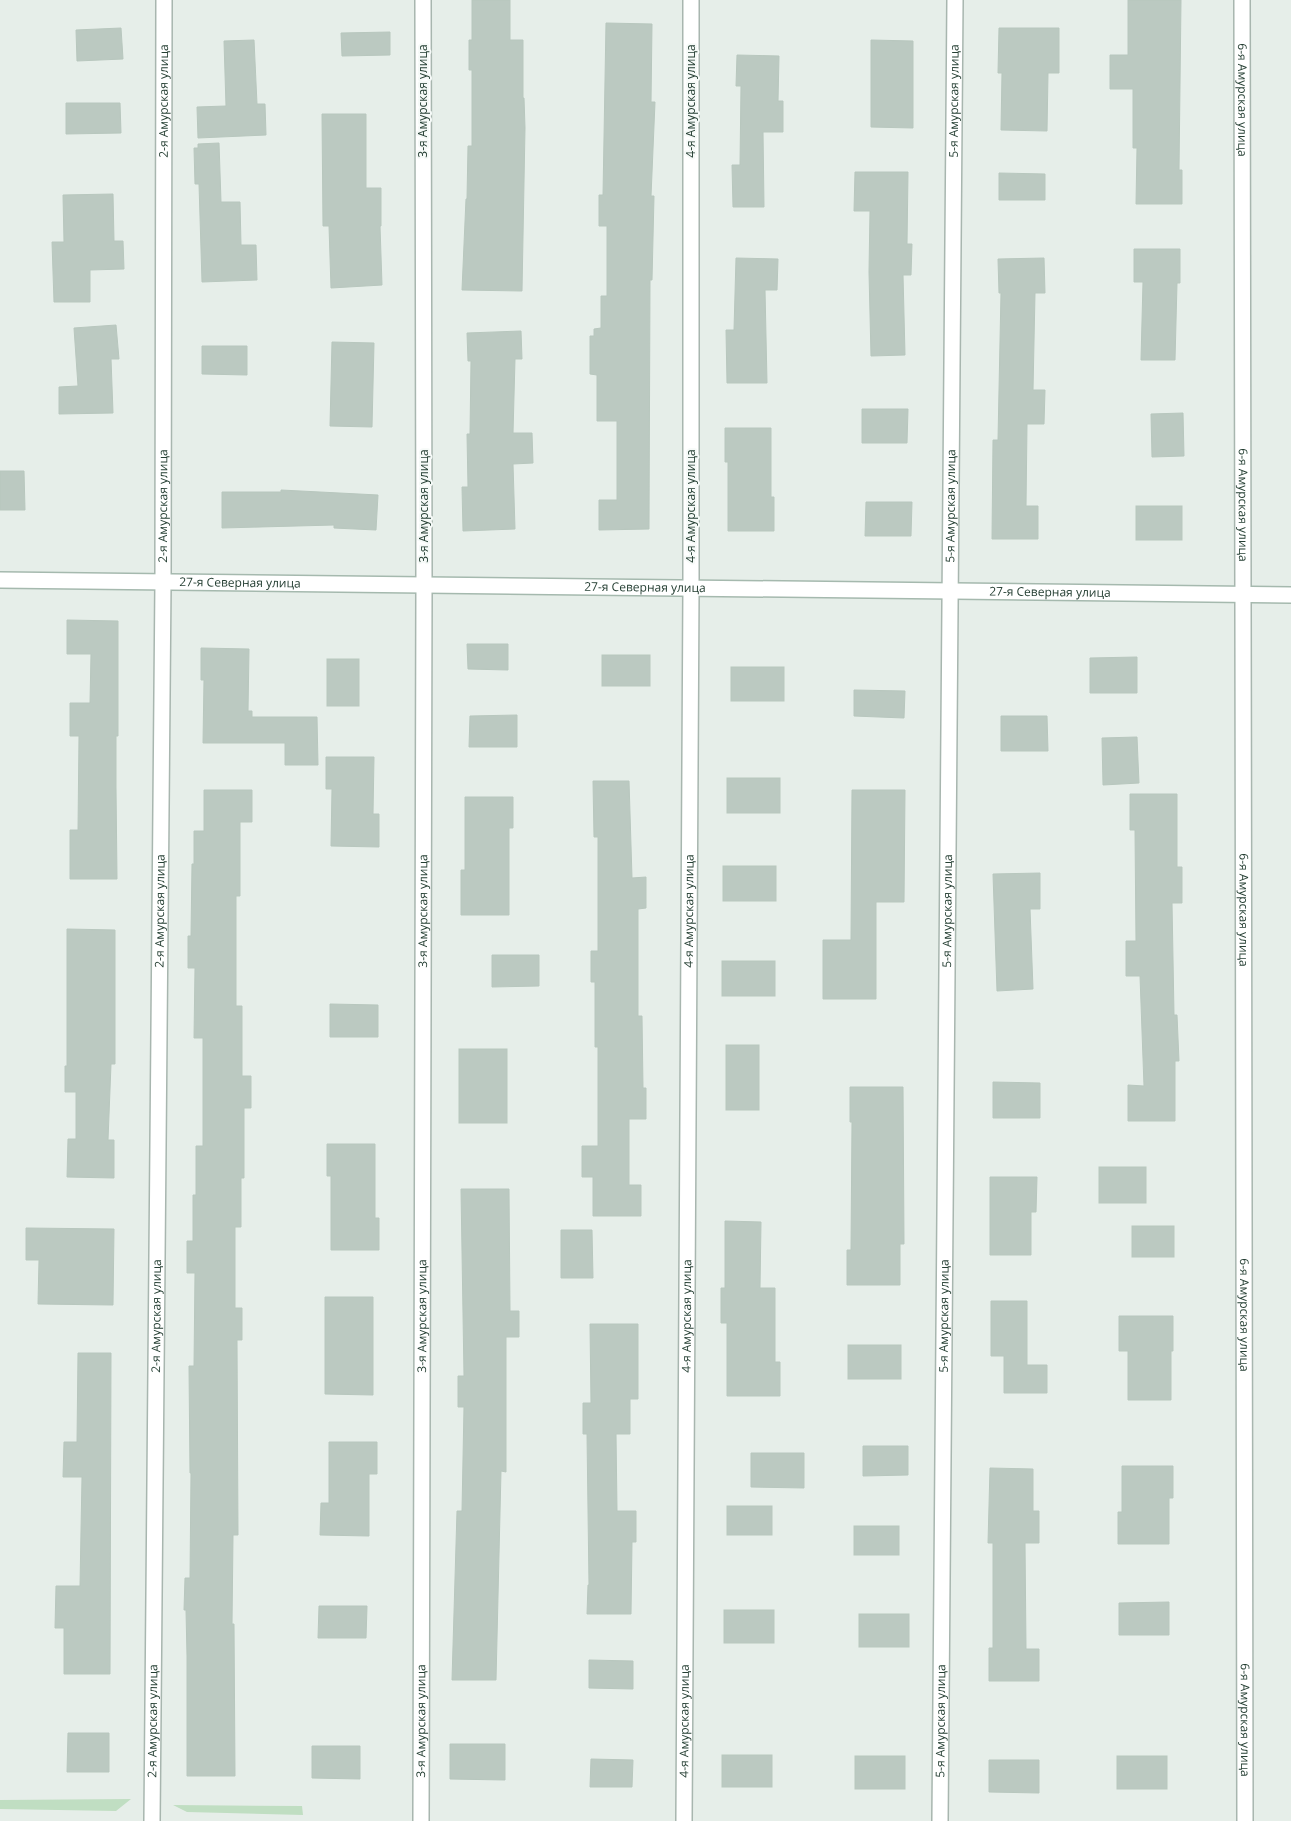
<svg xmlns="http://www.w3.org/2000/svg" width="1291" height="1821" font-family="'Open Sans',sans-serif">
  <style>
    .green { fill: #c0dec2 }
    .building { fill: #bbc9c1; stroke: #b8c7be }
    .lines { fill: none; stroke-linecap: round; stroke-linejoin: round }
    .street-casing { stroke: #a8b6af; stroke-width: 18 }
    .secondary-casing { stroke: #a5b9ae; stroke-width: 18 }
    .street { stroke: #fff; stroke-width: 15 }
    .secondary { stroke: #fff; stroke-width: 15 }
    .labels { text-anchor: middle; stroke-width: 4; stroke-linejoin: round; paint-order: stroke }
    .street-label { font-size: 12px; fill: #253f33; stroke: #f6faf8 }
  </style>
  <rect width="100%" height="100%" fill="#e6eee9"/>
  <g class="green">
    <polygon points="131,1799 116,1811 0,1809 0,1800"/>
    <polygon points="173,1805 302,1806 303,1815 187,1812"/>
  </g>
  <g class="building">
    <polygon points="472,0 510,0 510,40 523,40 523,98 524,98 525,128 522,291 462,290 466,199 467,199 468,146 472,146 472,70 469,70 469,40 472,40"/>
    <polygon points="1128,0 1181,0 1179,170 1182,170 1182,204 1136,204 1137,148 1133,148 1133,89 1110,89 1110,55 1128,55"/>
    <polygon points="606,23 652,24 651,102 655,102 651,196 654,196 652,280 650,280 649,529 599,530 599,500 617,500 617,421 597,421 597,375 590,374 590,336 594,336 594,329 601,328 601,296 607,296 607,226 599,226 599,195 603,195"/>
    <polygon points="121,28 123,59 77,61 76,30"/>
    <polygon points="999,28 1059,28 1059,73 1048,73 1047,131 1001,130 1002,73 998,73"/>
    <polygon points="390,32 390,55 342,56 341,33"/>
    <polygon points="254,40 257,104 265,104 266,135 198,138 197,107 226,106 224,41"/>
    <polygon points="871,40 913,41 913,128 871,127"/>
    <polygon points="737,55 779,56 778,101 783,101 783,132 763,132 764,207 733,207 732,165 740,165 741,86 736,86"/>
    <polygon points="66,103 120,103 121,133 66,134"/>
    <polygon points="322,114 366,114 366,188 381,188 381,226 380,226 382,285 331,288 329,226 323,226"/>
    <polygon points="219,143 221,202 240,202 241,245 256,245 257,280 202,282 199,184 195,184 194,148 198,148 198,144"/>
    <polygon points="855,172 908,172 907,244 912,244 911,275 903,275 905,355 871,356 869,272 870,211 854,211"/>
    <polygon points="999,173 1045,174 1045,200 999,200"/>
    <polygon points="113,194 114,241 123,241 124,269 90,270 90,302 54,302 52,242 64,242 63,195"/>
    <polygon points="1134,249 1180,249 1180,283 1177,283 1175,360 1141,360 1143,282 1134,282"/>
    <polygon points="736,258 778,259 777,290 765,290 767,383 727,383 726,330 734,330"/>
    <polygon points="1044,258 1045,293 1035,293 1033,390 1045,390 1044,424 1027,424 1026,506 1038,506 1038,539 992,539 993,440 998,440 999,390 1001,293 999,293 998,259"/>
    <polygon points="116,325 119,359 111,359 113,413 59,414 59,387 78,386 74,328"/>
    <polygon points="521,331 522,359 515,359 513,433 532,433 533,463 513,464 515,529 463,531 462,487 468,487 467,434 470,434 471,361 468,361 467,333"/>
    <polygon points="332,342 374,343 372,427 330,426"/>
    <polygon points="202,346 247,346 247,375 202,374"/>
    <polygon points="862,409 908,409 907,443 862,443"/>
    <polygon points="1183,413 1184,456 1152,457 1151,414"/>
    <polygon points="725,428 771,428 771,497 774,497 774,531 728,531 728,462 725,462"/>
    <polygon points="0,471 24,471 25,510 0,510"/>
    <polygon points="281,490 378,495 376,530 334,528 334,525 222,528 222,492 281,492"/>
    <polygon points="866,502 912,502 911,536 865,536"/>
    <rect x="1136" y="506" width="46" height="34"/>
    <polygon points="67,620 118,621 118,736 116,736 116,788 117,879 70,879 70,830 78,830 79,736 70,736 70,703 90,703 91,654 67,654"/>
    <polygon points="467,644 508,644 508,670 468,669"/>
    <polygon points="201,648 249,649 248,711 252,711 252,717 317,717 318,765 285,765 285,743 203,743 204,680 201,680"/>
    <rect x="602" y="655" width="48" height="31"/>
    <polygon points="1137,657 1137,693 1090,693 1090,658"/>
    <rect x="327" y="659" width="32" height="47"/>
    <rect x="731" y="667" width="53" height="34"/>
    <polygon points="854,690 905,691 904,718 854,716"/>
    <polygon points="517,715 517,747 469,747 470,716"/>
    <polygon points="1001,716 1047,716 1048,751 1001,751"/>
    <polygon points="1137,737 1139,783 1103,785 1102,738"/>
    <polygon points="326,757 374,757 373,814 379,814 379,847 331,846 332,789 326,789"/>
    <rect x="727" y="778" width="53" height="35"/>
    <polygon points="593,781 629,781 632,878 646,877 646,908 638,909 638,1016 642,1016 643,1088 646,1088 646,1119 629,1119 629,1185 641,1185 641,1216 593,1216 593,1177 582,1177 582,1146 598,1146 598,1047 595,1047 595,982 591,982 591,951 598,951 598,837 594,837"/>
    <polygon points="204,790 252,790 252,822 240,822 240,896 236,896 236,1006 242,1006 242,1076 251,1076 251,1108 244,1108 244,1178 241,1178 241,1227 235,1227 235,1308 242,1308 242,1340 237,1340 238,1535 233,1535 232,1624 234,1624 235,1776 187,1776 187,1656 186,1610 184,1610 185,1578 190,1578 191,1473 190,1473 189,1366 194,1366 195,1273 187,1273 187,1241 193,1241 193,1195 196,1195 196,1146 203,1146 203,1038 194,1038 195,968 188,968 188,936 191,936 192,864 194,864 194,831 204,831"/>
    <polygon points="852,790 905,790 904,902 876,902 876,999 823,999 823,940 851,940"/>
    <polygon points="1130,794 1177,794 1177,867 1182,867 1182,903 1172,903 1174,1015 1177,1015 1179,1061 1175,1061 1175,1121 1128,1121 1128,1085 1144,1086 1140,976 1126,976 1126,941 1136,941 1135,830 1130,830"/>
    <polygon points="465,797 513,797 513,828 509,828 509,915 461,915 461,870 465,870"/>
    <rect x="723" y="866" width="53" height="35"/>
    <polygon points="1040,873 1040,909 1030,909 1033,989 997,991 993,874"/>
    <polygon points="67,929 115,930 115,1064 111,1064 108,1140 114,1140 114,1178 67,1177 68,1139 76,1139 76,1092 65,1092 65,1066 67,1066"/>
    <polygon points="492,955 539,955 539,986 492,987"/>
    <rect x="722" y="961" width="53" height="35"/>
    <polygon points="330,1004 378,1005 378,1037 330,1037"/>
    <rect x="726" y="1045" width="33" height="65"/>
    <rect x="459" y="1049" width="48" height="74"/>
    <polygon points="993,1082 1040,1083 1040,1118 993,1118"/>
    <polygon points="850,1087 903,1087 904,1244 900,1244 900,1285 847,1285 847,1250 851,1250 852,1122 850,1122"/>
    <polygon points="327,1144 375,1144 375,1218 379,1218 379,1250 331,1250 331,1176 327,1176"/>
    <rect x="1099" y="1167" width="47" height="36"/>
    <polygon points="990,1177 1037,1177 1036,1212 1031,1212 1031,1255 990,1255"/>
    <polygon points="461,1189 509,1189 510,1311 519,1311 519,1337 506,1337 506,1472 501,1471 496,1680 452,1680 457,1511 462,1511 464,1407 458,1407 458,1376 464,1376"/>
    <polygon points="725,1221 761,1222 760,1288 775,1288 775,1362 780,1362 780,1396 727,1396 727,1323 721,1323 721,1288 725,1288"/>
    <rect x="1132" y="1226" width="42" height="31"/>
    <polygon points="26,1228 114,1229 113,1305 38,1304 39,1260 26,1260"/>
    <polygon points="561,1230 592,1230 593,1278 561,1278"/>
    <polygon points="325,1297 373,1297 373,1395 325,1394"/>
    <polygon points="991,1301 1027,1301 1027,1365 1047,1365 1047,1393 1004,1393 1004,1356 991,1356"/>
    <polygon points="1119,1316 1173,1316 1173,1351 1171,1351 1171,1400 1128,1400 1128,1351 1119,1351"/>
    <polygon points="590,1324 638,1324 638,1399 630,1399 630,1434 616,1434 617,1511 636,1511 636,1542 632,1542 631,1614 587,1614 588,1585 589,1585 587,1434 583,1434 583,1403 591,1403"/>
    <rect x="848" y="1345" width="53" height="34"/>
    <polygon points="78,1353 111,1353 110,1674 64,1674 64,1628 55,1628 56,1586 80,1586 82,1477 63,1477 64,1442 77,1442"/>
    <polygon points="329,1442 377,1442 377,1474 369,1474 369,1536 320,1535 321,1503 329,1503"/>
    <polygon points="863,1446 908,1446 908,1475 863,1476"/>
    <polygon points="751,1453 804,1453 804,1488 751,1487"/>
    <polygon points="1122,1466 1173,1466 1173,1498 1169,1498 1169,1544 1118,1544 1118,1512 1122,1512"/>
    <polygon points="990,1468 1033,1469 1033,1511 1039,1511 1039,1543 1025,1543 1026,1649 1039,1649 1039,1681 989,1681 989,1648 993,1648 993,1543 988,1543"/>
    <rect x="727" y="1506" width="45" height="29"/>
    <rect x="854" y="1526" width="45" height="29"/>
    <polygon points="1169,1602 1169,1635 1119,1635 1119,1603"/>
    <polygon points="319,1606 367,1606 366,1638 318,1638"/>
    <rect x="724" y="1610" width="50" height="33"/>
    <rect x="859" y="1614" width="50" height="33"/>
    <polygon points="589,1660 633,1661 633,1689 589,1688"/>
    <polygon points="68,1733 109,1733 109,1772 67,1772"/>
    <polygon points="450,1744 505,1744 505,1780 450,1779"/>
    <polygon points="312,1746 360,1746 360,1779 312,1778"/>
    <rect x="722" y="1755" width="50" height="32"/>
    <rect x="855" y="1756" width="50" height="33"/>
    <rect x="1117" y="1756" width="50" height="33"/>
    <polygon points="591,1759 633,1760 632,1787 590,1787"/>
    <polygon points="989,1760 1039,1760 1039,1793 989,1792"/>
  </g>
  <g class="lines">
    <defs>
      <g id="street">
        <path id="s1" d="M1242,0L1245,1821"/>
        <path id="s2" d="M152,1821L163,582L164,0"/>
        <path id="s3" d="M421,1821L424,585L423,0"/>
        <path id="s4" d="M684,1821L691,588V0"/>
        <path id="s5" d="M940,1821L955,0"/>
      </g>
      <g id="secondary">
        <path id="s6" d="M0,580L1291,595"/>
      </g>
    </defs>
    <use href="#street" class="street-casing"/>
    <use href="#secondary" class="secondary-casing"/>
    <use href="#street" class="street"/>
    <use href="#secondary" class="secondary"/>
  </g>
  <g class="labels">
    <g class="street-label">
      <text dy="4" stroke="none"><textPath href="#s2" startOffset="1720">2-я Амурская улица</textPath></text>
      <text transform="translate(423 101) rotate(-90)" y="4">3-я Амурская улица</text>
      <text transform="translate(691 101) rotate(-90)" y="4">4-я Амурская улица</text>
      <text dy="4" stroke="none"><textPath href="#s5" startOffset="1720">5-я Амурская улица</textPath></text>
      <text dy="4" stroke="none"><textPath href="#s1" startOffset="100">6-я Амурская улица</textPath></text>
      <text dy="4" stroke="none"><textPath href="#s2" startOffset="1315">2-я Амурская улица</textPath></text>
      <text transform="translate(424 506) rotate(-90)" y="4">3-я Амурская улица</text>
      <text transform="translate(691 506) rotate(-90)" y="4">4-я Амурская улица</text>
      <text dy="4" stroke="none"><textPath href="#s5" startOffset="1315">5-я Амурская улица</textPath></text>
      <text dy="4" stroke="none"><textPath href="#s1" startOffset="505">6-я Амурская улица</textPath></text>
      <text dy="4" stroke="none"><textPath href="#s6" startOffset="240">27-я Северная улица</textPath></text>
      <text dy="4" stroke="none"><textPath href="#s6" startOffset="645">27-я Северная улица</textPath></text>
      <text dy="4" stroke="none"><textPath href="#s6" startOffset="1050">27-я Северная улица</textPath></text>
      <text dy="4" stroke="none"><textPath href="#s2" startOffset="910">2-я Амурская улица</textPath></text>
      <text dy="4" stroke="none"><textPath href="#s3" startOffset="910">3-я Амурская улица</textPath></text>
      <text dy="4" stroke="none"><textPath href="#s4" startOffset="910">4-я Амурская улица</textPath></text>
      <text dy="4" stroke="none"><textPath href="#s5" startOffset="910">5-я Амурская улица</textPath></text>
      <text dy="4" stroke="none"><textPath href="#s1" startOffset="910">6-я Амурская улица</textPath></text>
      <text dy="4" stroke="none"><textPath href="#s2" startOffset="505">2-я Амурская улица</textPath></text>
      <text dy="4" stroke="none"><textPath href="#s3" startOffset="505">3-я Амурская улица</textPath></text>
      <text dy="4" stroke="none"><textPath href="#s4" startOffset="505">4-я Амурская улица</textPath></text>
      <text dy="4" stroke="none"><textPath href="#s5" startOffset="505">5-я Амурская улица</textPath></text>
      <text dy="4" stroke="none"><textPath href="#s1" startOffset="1315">6-я Амурская улица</textPath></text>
      <text dy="4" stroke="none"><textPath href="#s2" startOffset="100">2-я Амурская улица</textPath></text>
      <text dy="4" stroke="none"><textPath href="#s3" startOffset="100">3-я Амурская улица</textPath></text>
      <text dy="4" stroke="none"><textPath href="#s4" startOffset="100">4-я Амурская улица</textPath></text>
      <text dy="4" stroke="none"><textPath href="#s5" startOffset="100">5-я Амурская улица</textPath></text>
      <text dy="4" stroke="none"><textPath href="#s1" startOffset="1720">6-я Амурская улица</textPath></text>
    </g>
  </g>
</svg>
